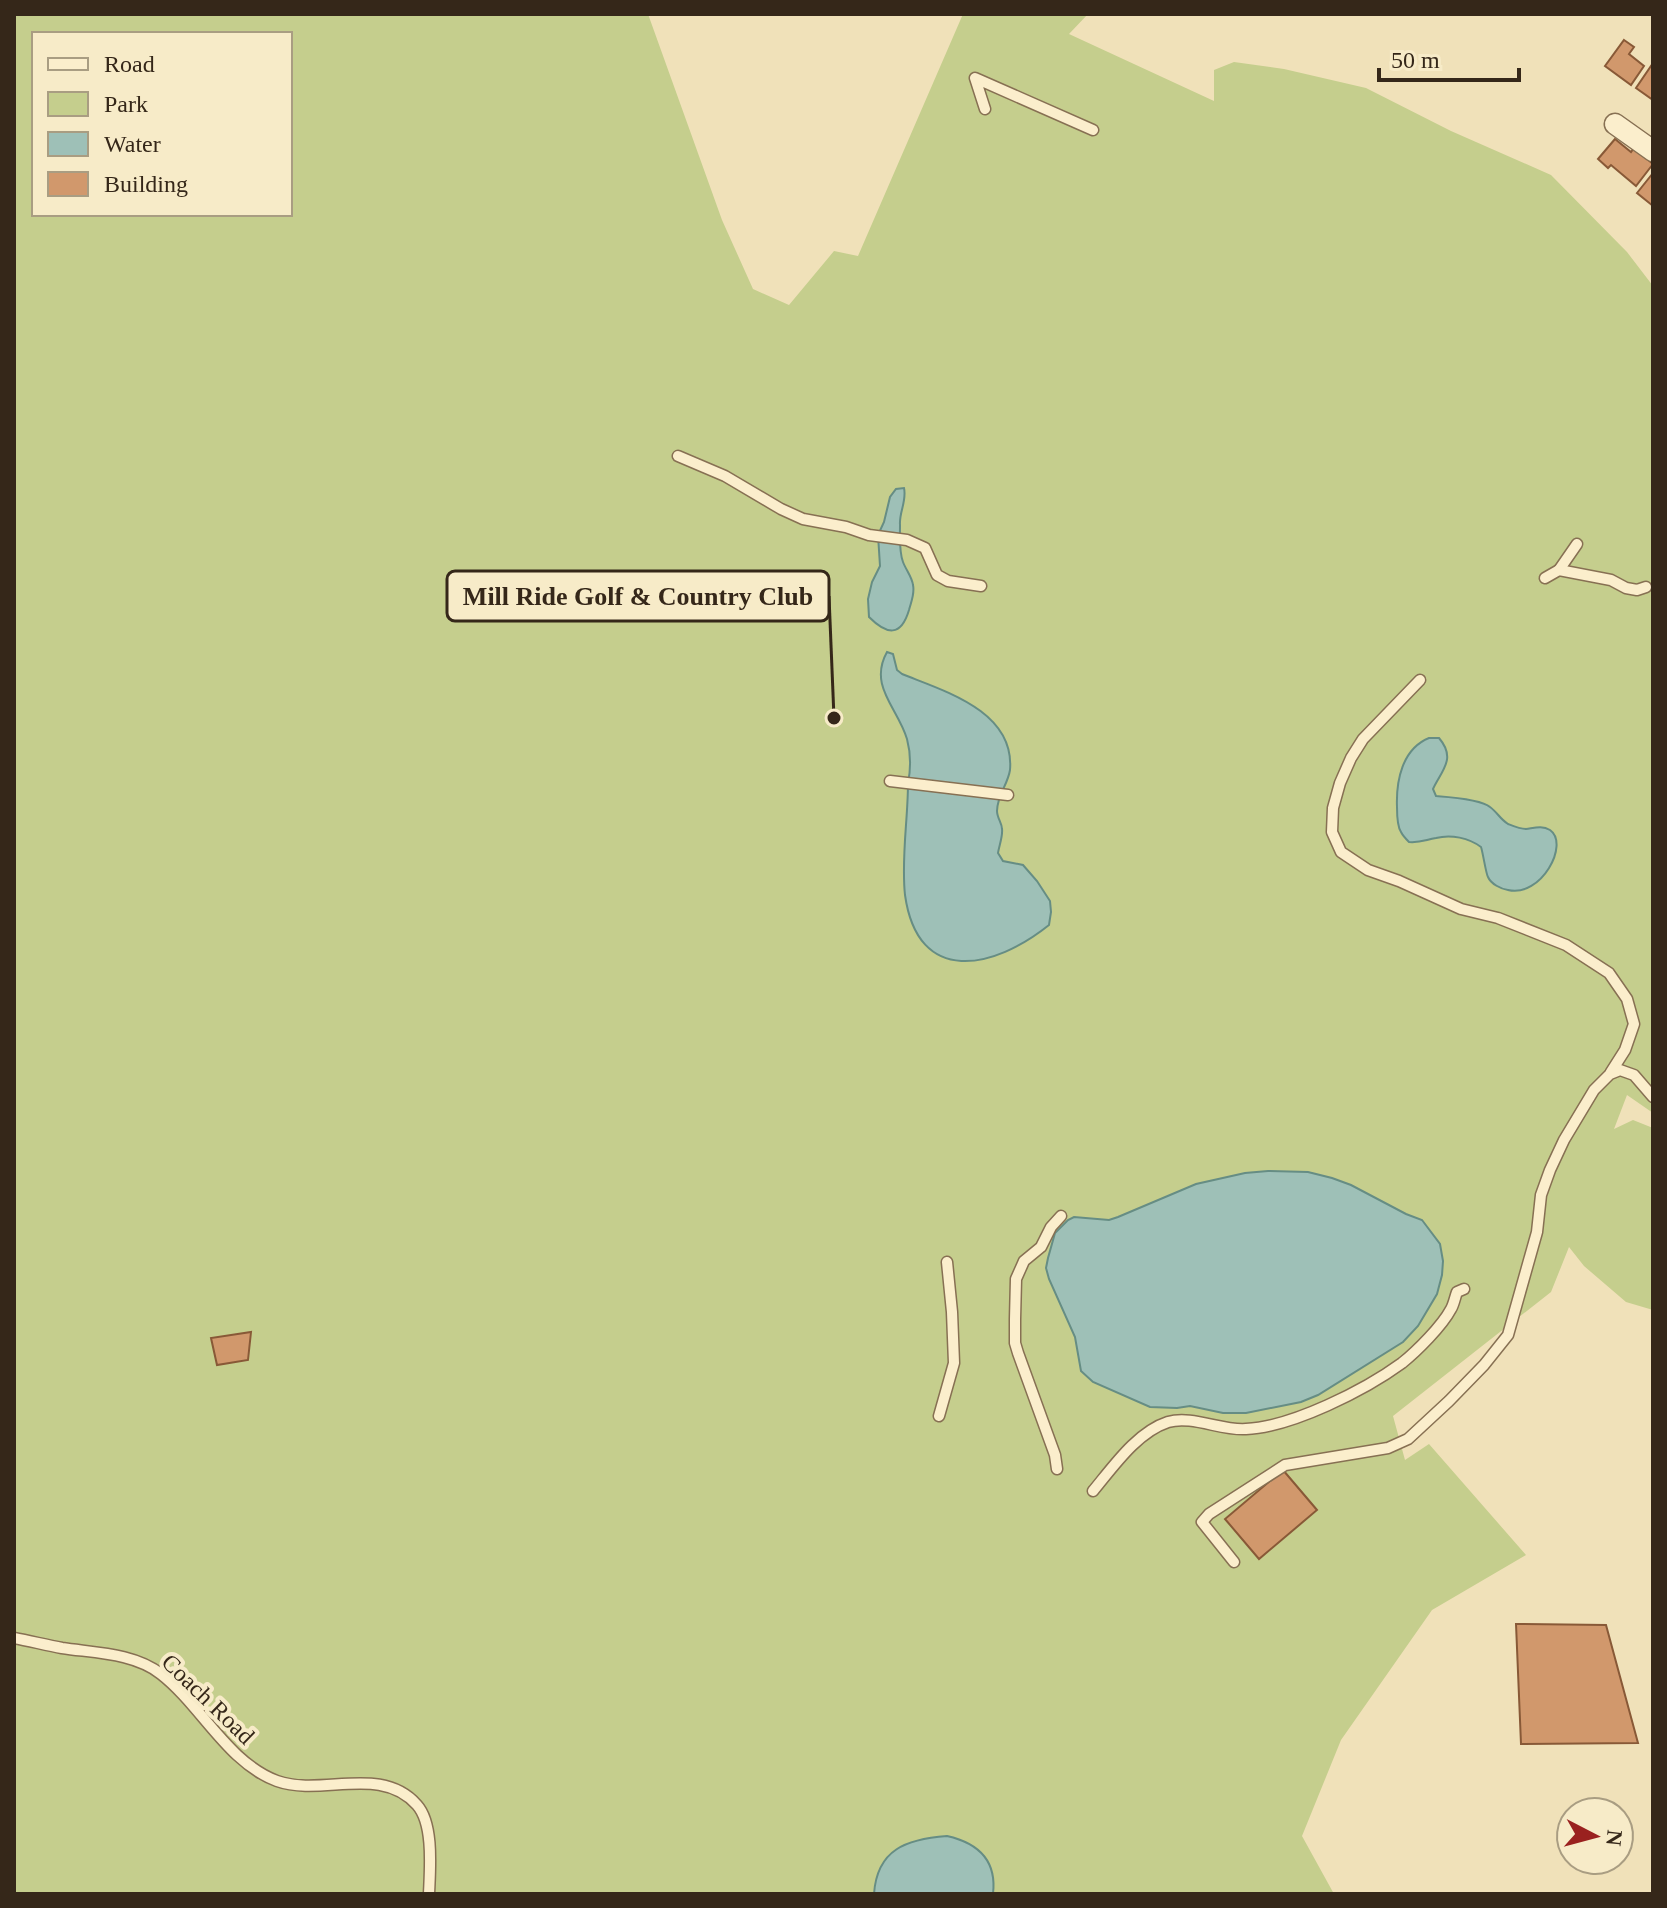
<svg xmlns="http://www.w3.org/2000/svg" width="1667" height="1908" font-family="Georgia,serif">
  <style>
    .green { fill: #c5ce8d; fill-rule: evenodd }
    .water { fill: #9ec0b7; stroke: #668d84; stroke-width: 2 }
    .building { fill: #d1986c; stroke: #885937; stroke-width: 2 }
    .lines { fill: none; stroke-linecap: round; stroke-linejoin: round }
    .service-casing { stroke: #877053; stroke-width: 13 }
    .minor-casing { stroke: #877053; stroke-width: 23 }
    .service { stroke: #fbeecc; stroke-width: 10 }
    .minor { stroke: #fbeecc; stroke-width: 20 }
    .labels { text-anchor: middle; stroke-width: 8; stroke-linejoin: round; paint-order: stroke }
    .street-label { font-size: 24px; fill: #352719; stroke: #f7ebc8 }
    .leader { fill: none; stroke: #352719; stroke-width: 3 }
    .callout-dot { fill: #352719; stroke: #f7ebc8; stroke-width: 3 }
    .callout { fill: #f7ebc8; stroke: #352719; stroke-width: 3 }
    .callout-label { font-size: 26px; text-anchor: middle; font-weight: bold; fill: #352719 }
  </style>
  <rect width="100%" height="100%" fill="#f0e1b9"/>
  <path class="green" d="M14,14H648L722,220L753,289L789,305L834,251L858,256L963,14H1088L1069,34L1214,101V70L1234,62L1284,69L1366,88L1451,131L1551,175L1627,252L1653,286V1113L1627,1095L1614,1129L1633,1120L1653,1128V1310L1626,1302L1584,1266L1569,1247L1551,1292L1393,1416L1405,1460L1429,1444L1526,1555L1432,1610L1341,1740L1302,1836L1334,1894H14ZM34,34H290V214H34Z"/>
  <g class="water">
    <path d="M904,488C907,501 899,512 900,525C900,536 899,552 903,562C906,570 912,577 913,585C915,594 911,602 909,610C901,637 887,635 869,617L868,599L872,582L880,566L878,535L884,522L890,497L896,489Z"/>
    <path d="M887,652L893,654L897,670L902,674C944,691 1015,711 1010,770C1008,784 997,796 997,811C997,818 1002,823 1002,829C1003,836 999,846 998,853L1003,861L1023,865L1037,881L1050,901L1051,912L1049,925C994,969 918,987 905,895C901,858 908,820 908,783C911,768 911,754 907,739C898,708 868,686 887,652Z"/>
    <path d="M1429,738H1439C1457,759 1441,771 1433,789L1436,796C1449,797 1481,799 1490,807C1497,812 1500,819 1508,824C1513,826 1520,829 1526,829C1534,828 1542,825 1550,830C1570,844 1541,898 1508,890C1501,889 1491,884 1488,877C1486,874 1483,853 1481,847C1469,838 1451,834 1436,838C1425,840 1420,843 1409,842C1406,839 1403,836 1401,832C1397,826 1397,815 1397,807C1396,781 1402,749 1429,738Z"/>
    <polygon points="1268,1171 1308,1172 1332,1178 1351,1185 1406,1214 1422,1220 1440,1244 1443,1261 1442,1275 1437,1294 1418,1326 1403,1342 1318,1395 1301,1402 1246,1413 1223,1413 1190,1406 1177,1408 1150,1407 1093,1382 1081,1371 1075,1337 1049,1279 1046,1268 1048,1258 1055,1233 1068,1220 1074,1217 1109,1220 1118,1217 1196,1184 1245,1173"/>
    <path d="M947,1836C978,1843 997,1860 993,1894H874C877,1849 907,1839 947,1836Z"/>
  </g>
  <g class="building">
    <polygon points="1624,40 1634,47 1629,54 1644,66 1631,85 1605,66"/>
    <polygon points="1653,63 1653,100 1636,88"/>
    <polygon points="1615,139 1631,152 1634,148 1653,164 1636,186 1611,165 1608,168 1598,159"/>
    <polygon points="1653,173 1653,206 1637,193"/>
    <polygon points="251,1332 248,1360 217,1365 211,1338"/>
    <polygon points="1283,1470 1317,1510 1259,1559 1225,1519"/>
    <polygon points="1516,1624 1606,1625 1638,1743 1521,1744"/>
  </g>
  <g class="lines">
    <defs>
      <g id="service">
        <polyline points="985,109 975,78 1093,130"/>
        <polyline points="678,456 725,476 781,509 803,519 846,527 869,535 907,540 925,548 937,575 948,581 981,586"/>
        <polyline points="1559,570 1577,544"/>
        <polyline points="1545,578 1559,570 1611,580 1626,588 1637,590 1646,587"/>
        <polyline points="1420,680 1363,739 1351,758 1340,783 1333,808 1332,832 1341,852 1368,870 1399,881 1461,909 1498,918 1566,945 1609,973 1627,999 1634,1024 1625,1050 1611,1072"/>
        <polyline points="890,781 1008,795"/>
        <polyline points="939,1416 954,1363 952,1312 947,1262"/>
        <polyline points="1057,1469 1055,1455 1018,1353 1015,1343 1015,1319 1016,1279 1024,1261 1041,1247 1051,1227 1061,1216"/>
        <path d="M1093,1491C1113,1467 1137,1432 1168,1422C1192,1415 1222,1431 1246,1429C1292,1427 1365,1390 1402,1363C1417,1351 1442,1326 1451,1309C1454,1304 1455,1297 1457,1292L1464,1289"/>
        <polyline points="1234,1562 1202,1522 1209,1514 1285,1465 1388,1448 1408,1439 1449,1401 1484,1365 1508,1335 1537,1232 1541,1195 1550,1170 1564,1140 1594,1090 1610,1074 1620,1070 1634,1075 1653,1097"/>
        <path d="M14,1638C30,1641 46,1645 62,1648C95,1653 134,1653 161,1674C201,1705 228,1763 277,1781C322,1797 381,1764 417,1805C434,1824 430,1869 429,1894"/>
      </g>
      <polyline id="minor" points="1615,124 1653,151"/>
    </defs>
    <use href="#service" class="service-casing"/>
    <use href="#minor" class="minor-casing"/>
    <use href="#service" class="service"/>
    <use href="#minor" class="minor"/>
  </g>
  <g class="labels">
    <g class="street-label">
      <text transform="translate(208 1699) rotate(44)" y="8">Coach Road</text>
    </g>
  </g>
  <path class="leader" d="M834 718L829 596"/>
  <circle class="callout-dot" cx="834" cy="718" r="8"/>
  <rect class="callout" x="447" y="571" width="382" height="50" rx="8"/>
  <g class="callout-label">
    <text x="638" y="605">Mill Ride Golf &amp; Country Club</text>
  </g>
  <rect width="1667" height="1908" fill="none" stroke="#352719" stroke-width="32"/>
  <rect x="32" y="32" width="260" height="184" fill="#f7ebc8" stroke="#a99d82" stroke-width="2"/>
  <rect x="48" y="58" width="40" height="12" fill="#fbeecc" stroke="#a99d82" stroke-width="2"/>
  <text x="104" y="72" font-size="24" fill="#352719">Road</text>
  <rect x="48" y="92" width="40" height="24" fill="#c5ce8d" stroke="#a99d82" stroke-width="2"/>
  <text x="104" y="112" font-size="24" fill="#352719">Park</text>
  <rect x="48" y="132" width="40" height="24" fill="#9ec0b7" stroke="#a99d82" stroke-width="2"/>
  <text x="104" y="152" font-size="24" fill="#352719">Water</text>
  <rect x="48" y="172" width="40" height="24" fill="#d1986c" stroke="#a99d82" stroke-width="2"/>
  <text x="104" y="192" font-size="24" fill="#352719">Building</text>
  <g transform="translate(1595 1836) rotate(96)"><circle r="38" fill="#f7ebc8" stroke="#a99d82" stroke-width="2"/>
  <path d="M0-6L14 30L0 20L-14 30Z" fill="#9a211f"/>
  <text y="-12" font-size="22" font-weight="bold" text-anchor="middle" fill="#352719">N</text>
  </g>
  <path d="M1379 68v12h140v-12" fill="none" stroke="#352719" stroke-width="4"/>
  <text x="1391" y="68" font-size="24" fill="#352719" stroke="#f7ebc8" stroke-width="6" paint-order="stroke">50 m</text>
</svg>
